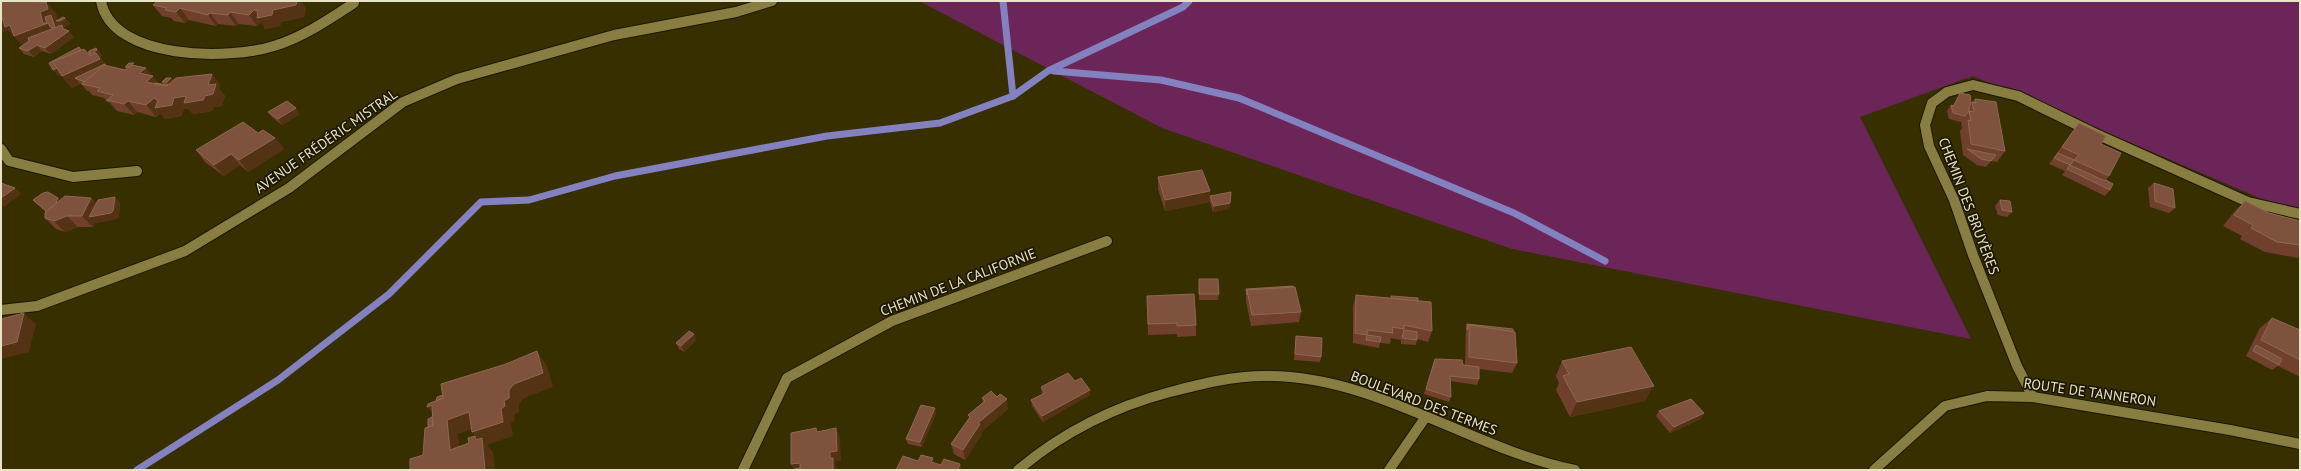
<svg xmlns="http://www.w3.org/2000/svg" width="2301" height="471" font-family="'PT Sans',sans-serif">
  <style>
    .green { fill: #6c2559 }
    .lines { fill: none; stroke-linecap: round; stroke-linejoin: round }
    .stream { stroke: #8381c0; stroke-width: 7 }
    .minor-casing { stroke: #1d1700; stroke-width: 12 }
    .minor { stroke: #887e42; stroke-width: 10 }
    .wall { fill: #71402c }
    .shaded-wall { fill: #543214; fill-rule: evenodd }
    .building { fill: #7e523d; stroke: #8e6852 }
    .labels { text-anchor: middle; stroke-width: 3.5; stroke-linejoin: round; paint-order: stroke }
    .street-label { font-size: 14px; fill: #e8e3c5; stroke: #1c1701 }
  </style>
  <rect width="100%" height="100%" fill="#372f00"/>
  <polygon class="green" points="919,1 2300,1 2300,215 1973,76 1860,117 1971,339 1512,249 1162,128"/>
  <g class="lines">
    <g class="stream">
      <polyline points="1003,1 1013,96"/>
      <polyline points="1054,71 1161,80 1239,98 1514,213 1605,261"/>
      <polyline points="137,470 278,380 389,294 481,202 529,200 615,176 827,136 940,123 1013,96 1048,71 1183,7 1189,1"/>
    </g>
    <defs>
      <g id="minor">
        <path d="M101,1C112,61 230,60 274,46C303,37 328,20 354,3"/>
        <polyline points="1,149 9,161 73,177 137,171"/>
        <polyline points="1,310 37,306 185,251 289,188 403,102 457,79 614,35 736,12 772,1"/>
        <polyline points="2033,397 2017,366 1973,255 1954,200 1929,146 1925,125 1932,103 1947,92 1973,85 2018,96 2094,133 2248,202 2300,214"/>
        <polyline points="743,470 787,378 892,321 1107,241"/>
        <path d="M1018,470C1063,432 1113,407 1170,392C1201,384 1232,376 1265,376C1373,374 1471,449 1575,470"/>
        <polyline points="1389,470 1425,418"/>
        <polyline points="1874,470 1945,406 1987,396 2033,397 2230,430 2300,444"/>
      </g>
    </defs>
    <use href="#minor" class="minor-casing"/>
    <use href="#minor" class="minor"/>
  </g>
  <g class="wall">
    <polygon points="1,1 47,1 45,2 56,13 57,20 65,18 70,24 64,27 74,37 51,54 42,51 34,57 24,54 19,48 23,45 8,30 1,32"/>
    <polygon points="153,5 306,8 304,17 281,22 280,26 265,29 261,22 257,26 239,24 236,26 218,24 216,26 189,20 185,23 174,21 171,18 162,16"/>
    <polygon points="82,50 88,55 89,54 88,53 101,54 102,56 100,57 106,66 125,70 127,69 125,67 137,66 152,76 159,84 164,85 162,82 171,78 173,80 212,74 220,85 219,89 225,96 222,106 214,107 212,111 193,114 188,109 184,109 181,116 165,119 160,113 156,117 137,112 134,115 117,111 110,103 107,102 104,98 92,95 89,91 87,91 82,85 80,84 72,88 61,75 58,76"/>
    <polygon points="1960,93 1971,103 1975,99 2005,151 1997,162 1991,161 1986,167 1977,165 1963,155 1960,131 1962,128 1961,122 1949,119 1947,111 1951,105 1953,105"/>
    <polygon points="268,112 300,114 282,125 273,118"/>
    <polygon points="2079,123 2101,144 2109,176 2106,180 2110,190 2105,196 2062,175 2065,171 2049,164 2070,135"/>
    <polygon points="258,133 275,138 284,149 248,172 240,165 224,176 205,162 196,150"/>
    <polygon points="1158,177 1210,191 1210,196 1231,198 1229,209 1213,212 1210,202 1165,211 1158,189"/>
    <polygon points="2154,183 2175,208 2169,213 2150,207 2148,188"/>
    <polygon points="58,198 60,200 91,198 96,203 120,203 119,216 116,219 95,223 93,227 78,227 65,232 56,229 45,218 46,212 39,206 33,200"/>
    <polygon points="2000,200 2012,212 2007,217 1998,215 1995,206"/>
    <polygon points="2245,201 2269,213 2300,221 2300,256 2298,258 2265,252 2240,239 2242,236 2223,226 2234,212"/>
    <polygon points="1199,279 1219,294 1218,300 1199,300"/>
    <polygon points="1246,289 1301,312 1299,322 1251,326 1246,301"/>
    <polygon points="1356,295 1391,298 1391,296 1418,301 1432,331 1428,342 1417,339 1416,345 1401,344 1401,340 1391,338 1390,344 1380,343 1379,348 1353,343 1353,306"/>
    <polygon points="1147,296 1196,325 1196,336 1177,337 1177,334 1148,335"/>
    <polygon points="2272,318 2300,330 2300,377 2278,366 2272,370 2246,356 2260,328"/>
    <polygon points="1467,324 1517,363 1512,373 1479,369 1479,379 1477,385 1450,381 1451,397 1449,402 1424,394 1435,359 1465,365 1466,330"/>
    <polygon points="1296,336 1321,357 1320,362 1294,360"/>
    <polygon points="696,340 684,352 679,349 676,343"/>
    <polygon points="1562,361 1645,401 1570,417 1556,390 1559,383 1556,376"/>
    <polygon points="1075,381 1090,390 1090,395 1043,422 1032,406 1031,400 1042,394 1041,387"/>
    <polygon points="982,398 1008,409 981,432 982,434 965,460 954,454 951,444 969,418 968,415 983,402"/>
    <polygon points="1659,411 1701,419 1670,433 1656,416"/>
    <polygon points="936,413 922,447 908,444 906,439"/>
  </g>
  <g class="shaded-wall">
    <path d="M39,1H47L45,2L48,8L46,2L56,13L58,21H56H60L65,18L70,24L64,27L67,31V32L69,31L74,37L51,54L45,48L67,33L63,29L62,27H61L57,22L60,33L57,34L58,35L24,47L8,30L1,32V17H2L18,34L45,24L43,23L40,12L46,10L40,3ZM53,22L55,27L51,28L50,23Z"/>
    <polygon points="297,1 301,1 306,8 304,17 281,22 280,26 265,29 261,22 257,26 249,15 254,10 259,17 273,10"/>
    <polygon points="180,8 189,20 185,23 176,12"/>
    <polygon points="230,12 239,24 236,26 228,15"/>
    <polygon points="210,13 218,24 216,26 208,15"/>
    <polygon points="37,45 42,51 34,57 28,51"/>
    <polygon points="79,47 90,62 58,76 53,70"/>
    <polygon points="96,48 101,54 102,56 100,57 106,65 114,76 108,71 75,78 80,84 72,88 62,76 94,51"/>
    <polygon points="146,68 153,76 162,87 151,87 139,73"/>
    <polygon points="212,74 220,85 219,89 225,96 222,106 214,107 212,111 193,114 188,109 184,109 181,116 165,119 160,113 156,117 146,105 154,98 161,107 174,98 208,85"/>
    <polygon points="171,78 176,84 172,88 167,82"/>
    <polygon points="128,101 137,112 134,115 124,104"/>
    <polygon points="296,108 300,114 282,125 278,119"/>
    <polygon points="275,138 284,149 248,172 239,160"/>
    <polygon points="231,154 240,165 224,176 214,165"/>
    <polygon points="15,188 21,194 4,207 1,204 1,198"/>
    <polygon points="1210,191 1210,202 1165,211 1165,200"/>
    <polygon points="1231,192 1229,209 1213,212 1214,206"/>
    <polygon points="115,197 120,203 119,216 116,219 95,223 93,227 82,216 91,198 102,209"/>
    <polygon points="58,198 63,204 56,202"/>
    <polygon points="67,216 78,227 65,232 54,221"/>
    <polygon points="24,313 36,324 29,352 1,359 1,346"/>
    <polygon points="694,334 696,340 684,352 681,346"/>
    <polygon points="537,351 547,366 553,387 524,398 519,405 519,412 514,415 515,420 511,423 513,436 487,445 493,452 495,470 485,470 475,436 472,432 501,409 509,390"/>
    <polygon points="1654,386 1645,401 1570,417 1577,402"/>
    <polygon points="1090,390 1090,395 1043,422 1042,416"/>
    <polygon points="1007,399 1008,409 981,432 982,434 965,460 963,450 978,423"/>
    <polygon points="432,405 439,421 427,407"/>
    <polygon points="935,408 936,413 922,447 920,442"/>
    <polygon points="469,412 480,426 458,434 462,463 450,450 447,420"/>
    <polygon points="1704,413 1701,419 1670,433 1674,427"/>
    <polygon points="836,428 840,438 841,461 834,462 837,468 837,470 833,470 830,458 830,452"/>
    <polygon points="933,458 936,468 931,462"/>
    <polygon points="800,463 803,470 794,470 791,464"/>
    <polygon points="960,464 962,470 958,470"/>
  </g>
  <g class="building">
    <polygon points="1,1 39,1 40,3 46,2 48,9 40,12 43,23 48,23 14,36 10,25 5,27 2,17 1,17"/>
    <polygon points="157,1 297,1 296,5 273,10 272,15 257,18 258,10 254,10 249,15 230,12 228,15 210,13 208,15 180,8 176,12 165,10 167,8 153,5"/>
    <polygon points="51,15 55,27 51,28 48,23 47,24 45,17"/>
    <polygon points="63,17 65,18 60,21 56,21"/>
    <polygon points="62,25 63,29 69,31 45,48 37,45 28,51 19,48 29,41 28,38"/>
    <polygon points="79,47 81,50 53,62 57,68 53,70 49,63"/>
    <polygon points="96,48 97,50 94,51 96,54 90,56 88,55 91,53 88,53 89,51"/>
    <polygon points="84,49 90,56 96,53 100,59 62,76 53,62"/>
    <polygon points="129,63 134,63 129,67 125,67"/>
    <polygon points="105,64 105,65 104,65 85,82 75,78"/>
    <polygon points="104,65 125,70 132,65 146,68 139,73 153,76 146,82 167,86 176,78 212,74 208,85 216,84 213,94 205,96 203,100 184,103 186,96 174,98 172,105 155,108 158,100 154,98 146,105 128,101 124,104 107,100 113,95 97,91 100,88 82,84"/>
    <polygon points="166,78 171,78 167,82 162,82"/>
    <polygon points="155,83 168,85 167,86 154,84"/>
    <polygon points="1960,93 1970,95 1971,103 1969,107 1969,111 1965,116 1953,113 1951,105 1954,106"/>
    <polygon points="1975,99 1996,102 2005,151 1971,144 1968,120 1971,121 1969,111 1974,112 1972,102 1976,103"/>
    <polygon points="287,101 296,108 278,119 268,112"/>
    <polygon points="243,122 258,133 263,130 275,138 239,160 231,154 214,165 196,150"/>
    <polygon points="2079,123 2106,136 2101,144 2121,153 2109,176 2074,160 2079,155 2062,147"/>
    <polygon points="1967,149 1996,155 1991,161 1981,159"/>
    <polygon points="2058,153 2074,160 2070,165 2054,158"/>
    <polygon points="2070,165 2105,181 2106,180 2113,184 2110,190 2067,169"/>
    <polygon points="1202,170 1210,191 1165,200 1158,177"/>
    <polygon points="1,183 15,188 1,198"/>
    <polygon points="2154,183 2173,189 2175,208 2155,201"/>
    <polygon points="48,192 58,198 56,202 57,202 46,212 45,210 33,200 43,193"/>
    <polygon points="1231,192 1230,203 1214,206 1210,196"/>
    <polygon points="65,196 91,198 82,216 67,216 54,221 45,218 45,213"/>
    <polygon points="115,197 113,211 111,213 89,217 98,200"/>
    <polygon points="2000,200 2010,201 2012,212 2002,210"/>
    <polygon points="2245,201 2269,213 2300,221 2300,245 2277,242 2251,228 2253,225 2234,215"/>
    <polygon points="1199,279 1218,279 1219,294 1199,294"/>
    <polygon points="1293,286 1293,287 1247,290 1247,295 1246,289"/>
    <polygon points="1295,287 1301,312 1252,315 1247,290"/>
    <polygon points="1194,294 1196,325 1177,326 1177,323 1148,324 1147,296"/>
    <polygon points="1356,295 1431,302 1432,331 1404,325 1404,329 1392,327 1393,333 1367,330 1367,335 1355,333"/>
    <polygon points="1391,296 1418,298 1418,301 1391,298"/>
    <polygon points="24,313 17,342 1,346 1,319"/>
    <polygon points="2272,318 2300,330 2300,360 2261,340"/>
    <polygon points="1467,324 1513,329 1513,332 1469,325 1467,330"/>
    <polygon points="1469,325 1515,332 1517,363 1469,357"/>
    <polygon points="1404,330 1417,332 1417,340 1402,338"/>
    <polygon points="689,331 694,334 681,346 676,343"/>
    <polygon points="1367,335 1381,337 1380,342 1366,340"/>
    <polygon points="1296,336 1322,338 1321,357 1295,354"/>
    <polygon points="2256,345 2282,359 2279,365 2253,351"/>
    <polygon points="1631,347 1654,386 1577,402 1563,376 1569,374 1562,361"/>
    <polygon points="537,351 543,373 514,384 509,390 509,398 504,401 505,406 501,409 503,422 472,432 469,412 447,420 450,450 469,443 468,438 475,436 476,440 482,438 485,470 410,470 410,459 423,455 425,428 433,426 432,405 427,407 428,404 443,398 441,384 506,364"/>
    <polygon points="1435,359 1462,360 1463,365 1479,367 1479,379 1450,376 1451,397 1426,389"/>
    <polygon points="1068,373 1075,381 1081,378 1090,390 1042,416 1031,400 1045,393 1041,387"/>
    <polygon points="991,391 997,397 1000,394 1007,399 978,423 980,424 963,450 951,444 970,417 968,415 985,401 982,398"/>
    <polygon points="443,395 443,398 436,401 437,397"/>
    <polygon points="1691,399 1704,413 1674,427 1659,411"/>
    <polygon points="921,405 935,408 920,442 906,439"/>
    <polygon points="432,417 433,426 428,427 428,419"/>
    <polygon points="816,428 817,432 836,428 837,451 830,452 830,458 833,458 833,470 800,470 800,463 791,464 791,433"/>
    <polygon points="921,455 933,458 931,462 941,465 944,459 960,464 958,470 896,470 903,456 918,461"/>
    <polygon points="800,468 800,470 794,470 794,469"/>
  </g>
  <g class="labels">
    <g class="street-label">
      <text transform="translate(326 141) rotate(-35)" y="5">AVENUE FRÉDÉRIC MISTRAL</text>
      <text transform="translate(1969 206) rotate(69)" y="5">CHEMIN DES BRUYÈRES</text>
      <text transform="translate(958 282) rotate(-21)" y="5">CHEMIN DE LA CALIFORNIE</text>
      <text transform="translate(2090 392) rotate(8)" y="5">ROUTE DE TANNERON</text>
      <text transform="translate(1424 403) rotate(21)" y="5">BOULEVARD DES TERMES</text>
    </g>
  </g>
  <rect width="2301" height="471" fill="none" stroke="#e8e3c5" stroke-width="4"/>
</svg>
